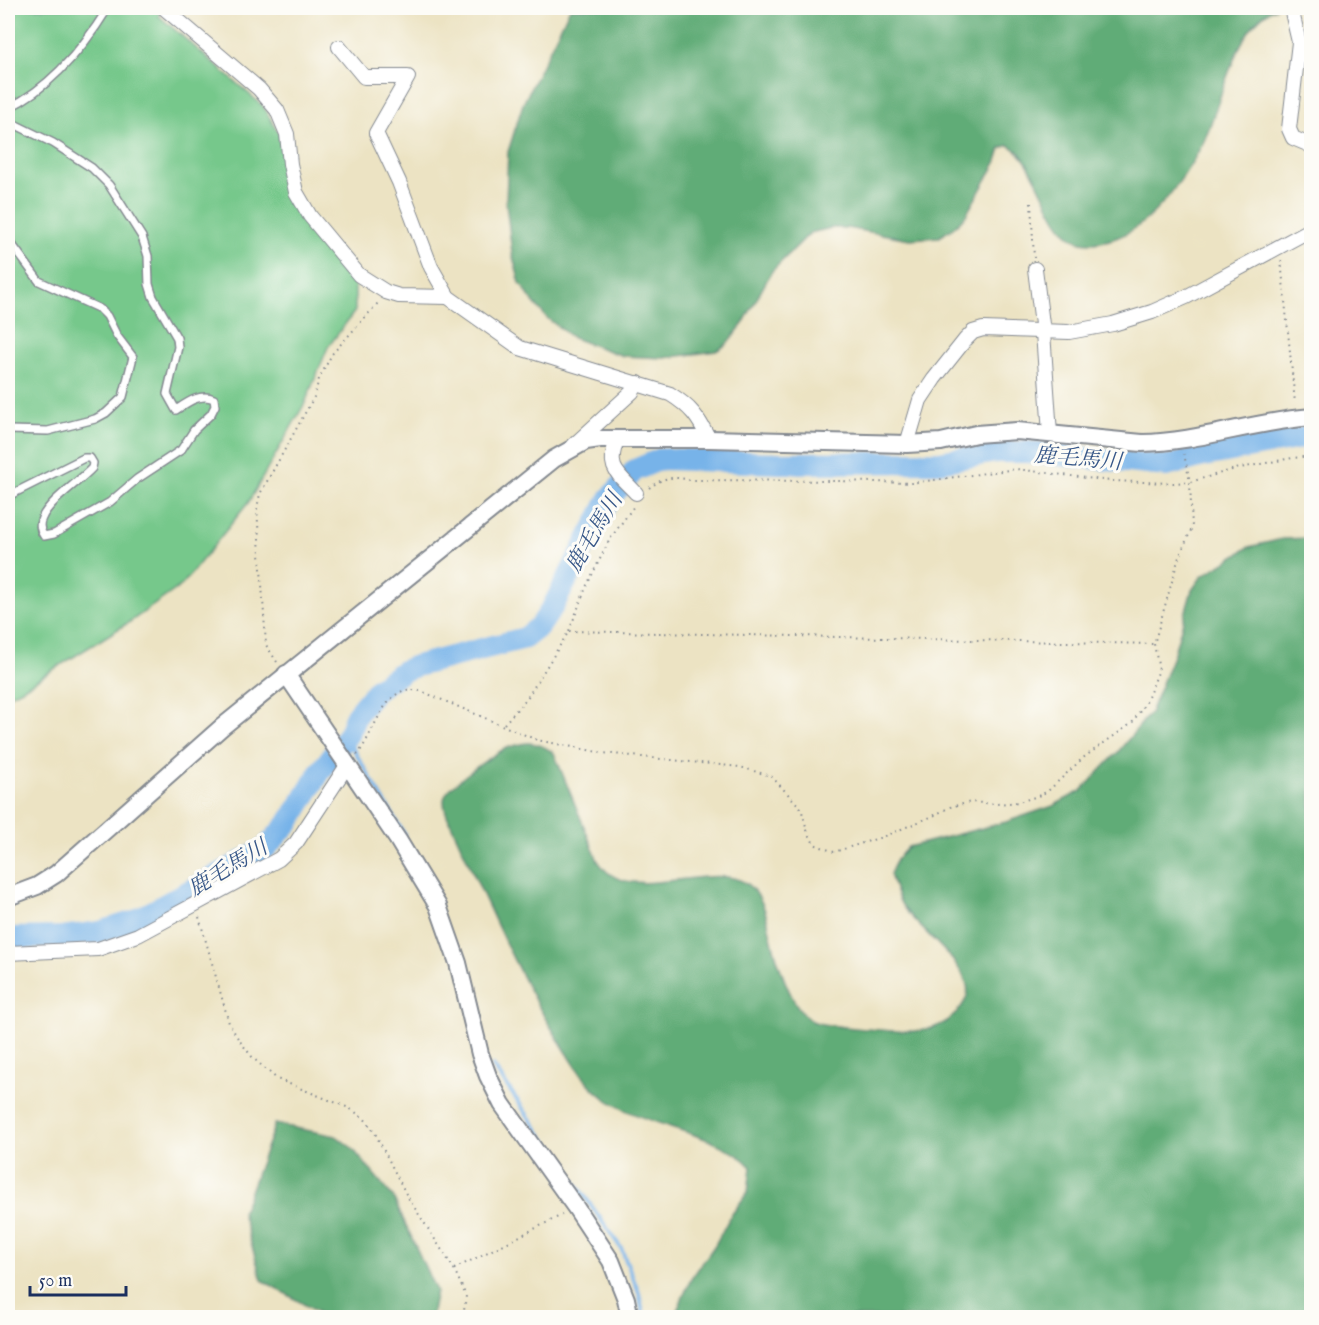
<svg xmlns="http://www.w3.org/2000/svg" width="1319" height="1325" font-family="'IM FELL English','Noto Serif JP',serif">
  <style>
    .green { fill: #76c88b; stroke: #487c74; stroke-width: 1.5 }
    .forest { fill: #60ac77; stroke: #3e6e6a; stroke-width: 1.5 }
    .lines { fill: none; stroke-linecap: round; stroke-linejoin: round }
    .stream { stroke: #77b3e9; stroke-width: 4 }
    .river { stroke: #77b3e9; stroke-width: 22 }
    .service-casing { stroke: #848990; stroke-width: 10 }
    .minor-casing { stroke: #848990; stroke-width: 16 }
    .tertiary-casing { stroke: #848990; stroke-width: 20 }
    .path { stroke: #848990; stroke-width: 2; stroke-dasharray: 1.5 4.5; stroke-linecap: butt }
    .service { stroke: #fff; stroke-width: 7 }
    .minor { stroke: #fff; stroke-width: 14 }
    .tertiary { stroke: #fff; stroke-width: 16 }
    .labels { text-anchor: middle; stroke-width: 6; stroke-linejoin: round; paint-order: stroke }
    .water-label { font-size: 22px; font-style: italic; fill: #375788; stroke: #fdfcf7 }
  </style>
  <rect width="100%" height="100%" fill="#fdfcf7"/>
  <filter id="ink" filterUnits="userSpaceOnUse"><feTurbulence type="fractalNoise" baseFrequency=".0167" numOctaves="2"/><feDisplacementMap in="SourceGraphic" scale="12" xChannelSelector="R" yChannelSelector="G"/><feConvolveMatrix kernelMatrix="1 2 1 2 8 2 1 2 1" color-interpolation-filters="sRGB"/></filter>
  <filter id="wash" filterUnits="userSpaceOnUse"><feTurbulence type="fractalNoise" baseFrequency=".008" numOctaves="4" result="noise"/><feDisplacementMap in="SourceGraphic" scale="24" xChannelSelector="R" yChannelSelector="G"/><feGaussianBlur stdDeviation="1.35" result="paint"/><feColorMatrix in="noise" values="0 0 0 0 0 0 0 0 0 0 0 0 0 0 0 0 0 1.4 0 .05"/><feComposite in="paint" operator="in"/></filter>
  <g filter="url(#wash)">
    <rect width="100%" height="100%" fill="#ece3c3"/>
    <polygon class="green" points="8,8 162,8 159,16 263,106 279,134 285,181 291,201 318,238 355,279 355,311 328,347 305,403 248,503 182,585 131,621 22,689 8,696"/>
    <g class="forest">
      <path d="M570,8H1277C1236,19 1220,108 1203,143C1185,177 1153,225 1116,238C1104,242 1088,246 1076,240C1046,224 1038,160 1009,145L1001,148L997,161L966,215L952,229L939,237L910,239L847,228H831L810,233L772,271L743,324L726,345L716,351L664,358L623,356L573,338L547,318L531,299L520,283L512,253L506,203L508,152L523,104Z"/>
      <path d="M1311,538V1317H674L691,1279L715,1245L730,1217L748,1192L751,1167C722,1133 649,1128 609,1101C584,1084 576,1066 560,1042C518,977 488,905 456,835C451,824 441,807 445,796C449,785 495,753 507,748C513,746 523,743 529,743C539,743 546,748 554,753L598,861C601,865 605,871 610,874C643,898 717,862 747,884C763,896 766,913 770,932C775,954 790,1009 812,1021C823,1027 900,1032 916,1031C932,1030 945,1025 956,1013C963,1006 970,997 967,985C961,960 920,930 904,908C897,899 894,886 890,874L897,859L908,847L1006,822L1053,806L1081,791L1118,752L1150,713L1173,656L1192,590L1202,576L1249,547L1282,539Z"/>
      <polygon points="275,1124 336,1136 352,1148 393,1197 436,1291 431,1317 326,1317 262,1280 242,1213"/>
    </g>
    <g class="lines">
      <g class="stream">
        <polyline points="349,733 352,747 404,834"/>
        <polyline points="493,1066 621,1248 639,1293 644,1318"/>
      </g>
      <polyline class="river" points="8,938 62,937 100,932 135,921 266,848 290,821 320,772 349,733 356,715 377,689 403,671 416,666 525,638 540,626 552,608 610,498 635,470 661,459 779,463 939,462 996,452 1028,452 1167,466 1204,456 1312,436"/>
    </g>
  </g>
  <g filter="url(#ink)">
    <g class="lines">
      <defs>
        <g id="service">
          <path d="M8,108C50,88 84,47 108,8"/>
          <path d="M8,121L53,143L92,168L109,185L142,237L148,256L149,284L153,297L177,338L178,347L167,394L176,410C188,402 200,393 214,399L215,406L211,414L194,430L181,450L137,479L110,502L54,534L44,536C40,531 39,524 42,518C50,500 78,483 92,468L93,463L90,458H84L8,496"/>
          <polyline points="8,239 39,281 100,309 107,316 117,336 133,357 123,397 106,413 95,419 48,431 8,430"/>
        </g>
        <g id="minor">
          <polyline points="164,8 259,89 277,110 287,134 290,164 296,192 310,216 359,275 386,292 399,296 448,297"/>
          <polyline points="1291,8 1299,42 1289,129 1293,138 1312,146"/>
          <path d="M339,47L364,77H408L376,133L399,182L431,267L448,297L520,348L670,394C691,407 698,417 709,439"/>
          <polyline points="1035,269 1043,332 1050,434"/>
          <path d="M617,440C606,468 617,473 636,493"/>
          <polyline points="907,444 920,400 934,379 965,340 973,332 983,329 1069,332 1113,324 1152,312 1186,297 1312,229"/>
          <polyline points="574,445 632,392 638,383"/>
          <polyline points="8,953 98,949 138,935 279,859 296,843 348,764"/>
        </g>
        <g id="tertiary">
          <polyline points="286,674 398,840 438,906 458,963 480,1054 488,1076 502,1104 576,1208 611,1261 626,1299 630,1318"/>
          <path d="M8,897L37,886L56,874L222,727L554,459L586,441L600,439H709L907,444L941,442L976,434L1017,431L1142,443C1199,442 1254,421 1312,417"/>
        </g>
      </defs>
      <use href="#service" class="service-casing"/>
      <use href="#minor" class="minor-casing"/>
      <use href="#tertiary" class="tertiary-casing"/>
      <g class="path">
        <polyline points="1031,203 1034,258"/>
        <polyline points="1281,260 1295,403"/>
        <path d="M649,488C664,477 671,476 690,480L837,481L911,483L1016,469L1111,481L1173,483L1190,482L1235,469L1292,458L1312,456"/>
        <polyline points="569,631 1154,644"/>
        <polyline points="277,662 266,645 257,508 260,494 314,397 319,379 332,354 378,303"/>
        <polyline points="504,724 527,698 569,631 587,585 610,539 634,506"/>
        <path d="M357,755C372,738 381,696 406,690C410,689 416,691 421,691L537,740L603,753L740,767L771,776L801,808L807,830L814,844L834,852L882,837L933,816L950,807L971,802L997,804L1019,802L1038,796L1048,791L1083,758L1132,723L1146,702L1159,670L1154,644L1179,557L1192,528L1190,482L1184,454"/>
        <polyline points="199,917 229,1023 239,1040 253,1058 277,1079 349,1108 364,1118 376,1135 407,1196 454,1269 466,1296 463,1318"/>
        <polyline points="454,1269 562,1215"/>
      </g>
      <use href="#service" class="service"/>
      <use href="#minor" class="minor"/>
      <use href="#tertiary" class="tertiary"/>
    </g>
  </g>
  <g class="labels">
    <g class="water-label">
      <text transform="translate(1078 457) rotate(5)" y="8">鹿毛馬川</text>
      <text transform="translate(593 532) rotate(-59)" y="8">鹿毛馬川</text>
      <text transform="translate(227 867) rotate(-31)" y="8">鹿毛馬川</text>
    </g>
  </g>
  <rect width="1319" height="1325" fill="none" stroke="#fdfcf7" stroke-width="30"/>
  <path d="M30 1286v9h96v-9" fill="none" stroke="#1b2f5e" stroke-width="3"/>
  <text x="39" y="1286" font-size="18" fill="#1b2f5e" stroke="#fdfcf7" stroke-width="4.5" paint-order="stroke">50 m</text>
</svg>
